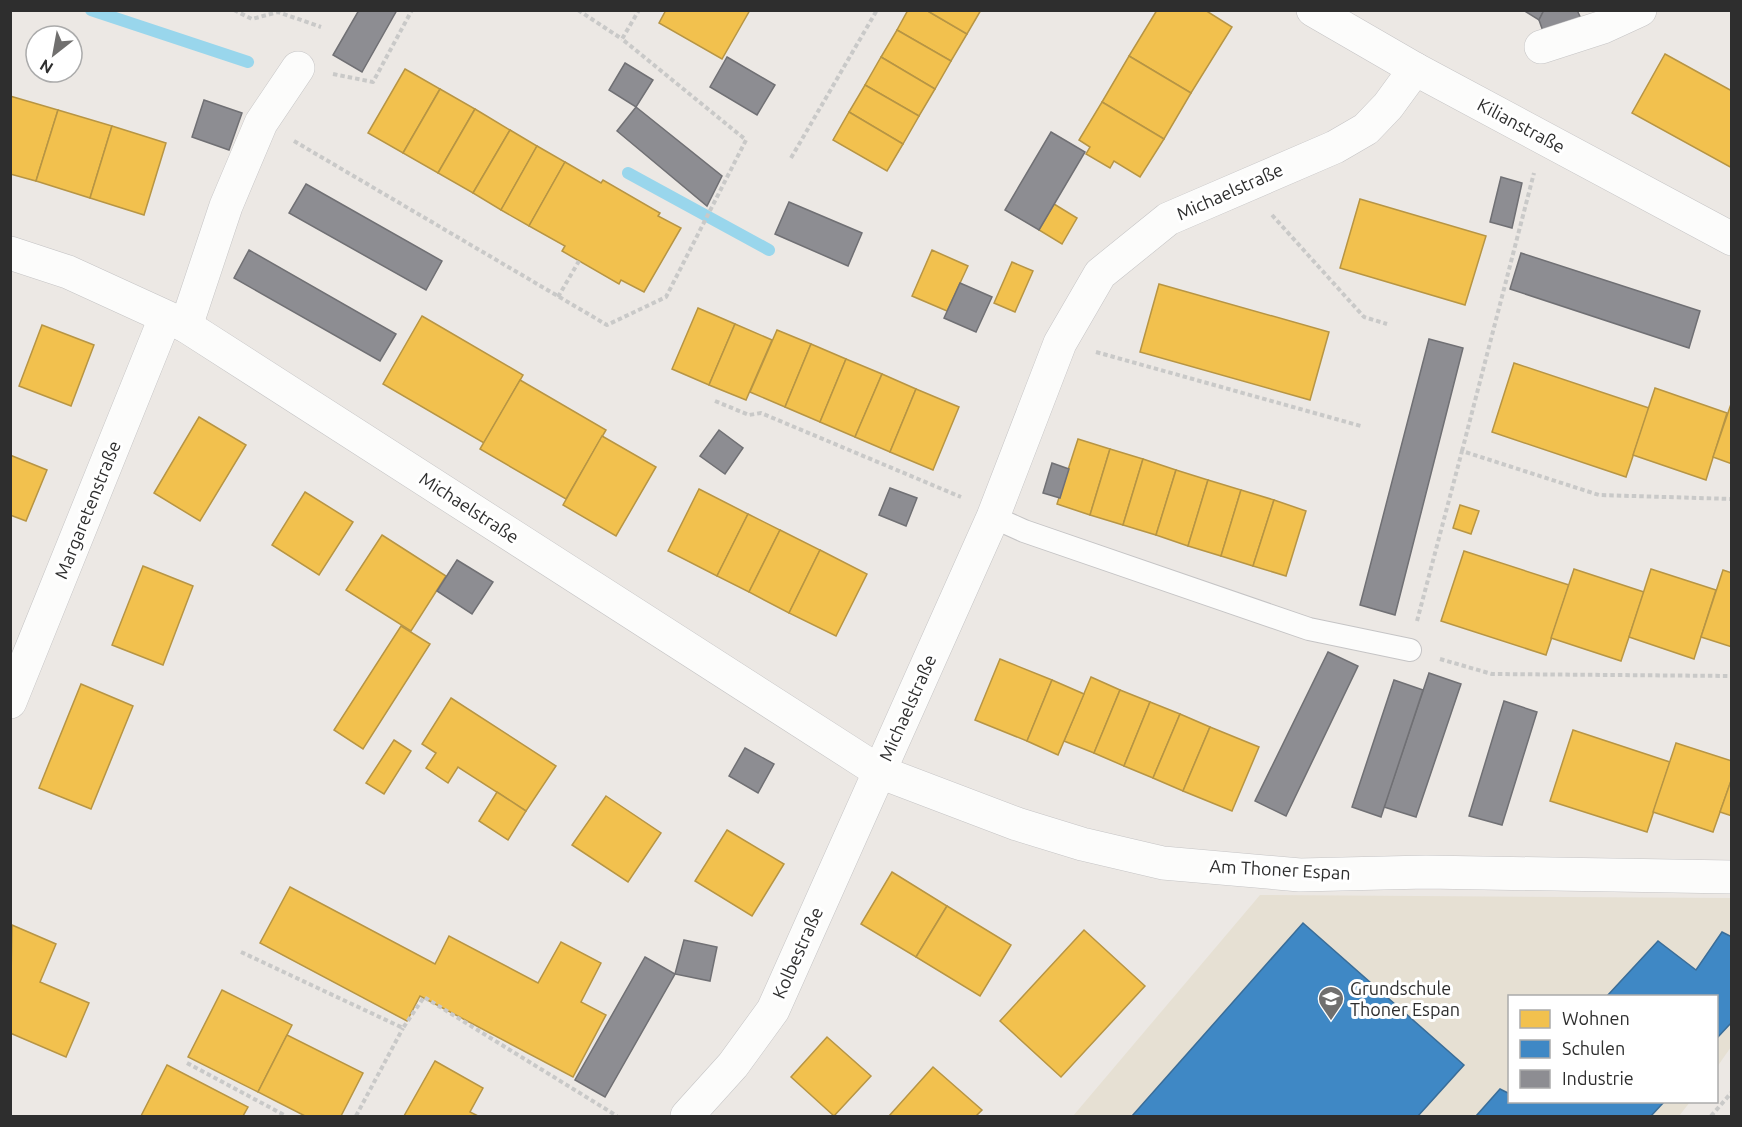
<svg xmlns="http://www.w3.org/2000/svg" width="1742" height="1127" font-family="Ubuntu,sans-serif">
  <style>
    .education { fill: #e6e0d3 }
    .homes { fill: #f2c14e; stroke: #b79544; stroke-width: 1.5 }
    .schools { fill: #3f88c5; stroke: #3a6d98; stroke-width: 1.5 }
    .industry { fill: #8d8d92; stroke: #707074; stroke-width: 1.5 }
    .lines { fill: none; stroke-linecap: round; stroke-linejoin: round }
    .stream { stroke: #99d6ec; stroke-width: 12 }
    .lane-casing { stroke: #c5c4c5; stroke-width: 24 }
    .street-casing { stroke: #c5c4c5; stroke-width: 34 }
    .secondary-casing { stroke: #c5c4c5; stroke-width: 34 }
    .path { stroke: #c9c9c8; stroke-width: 4; stroke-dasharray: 4.5 3; stroke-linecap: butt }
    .lane { stroke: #fcfcfb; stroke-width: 22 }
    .street { stroke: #fcfcfb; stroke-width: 33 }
    .secondary { stroke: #fcfcfb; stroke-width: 33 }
    .labels { text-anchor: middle; stroke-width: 6; stroke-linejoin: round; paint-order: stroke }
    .street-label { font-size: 18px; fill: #2e2e2e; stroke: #fff }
    .poi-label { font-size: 18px; fill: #2e2e2e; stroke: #fff; text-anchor: start }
  </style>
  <rect width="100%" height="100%" fill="#ece8e4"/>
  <polygon class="education" points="1260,895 1731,898 1731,1047 1717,1067 1716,996 1510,996 1510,1102 1690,1102 1679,1116 1073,1116"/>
  <g class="homes">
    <polygon points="666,10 750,10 722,59 659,23"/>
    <polygon points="908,10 926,10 967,34 951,61 897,30"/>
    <polygon points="926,10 981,10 967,34"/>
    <polygon points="1157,10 1205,10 1232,27 1191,93 1129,56"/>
    <polygon points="897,30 951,61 935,89 881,57"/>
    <polygon points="1665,54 1732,91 1732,168 1632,113"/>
    <polygon points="1129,56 1191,93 1164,139 1102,102"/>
    <polygon points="881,57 935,89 919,116 865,85"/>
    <polygon points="405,69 440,89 403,153 368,133"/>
    <polygon points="865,85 919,116 903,144 849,112"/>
    <polygon points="440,89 475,109 438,173 403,153"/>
    <polygon points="10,96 58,110 36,181 10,174"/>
    <polygon points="1102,102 1164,139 1140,177 1114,161 1110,168 1086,154 1090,147 1079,140"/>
    <polygon points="475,109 510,130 473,193 438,173"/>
    <polygon points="58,110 112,126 90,198 36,181"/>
    <polygon points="849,112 903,144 887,171 833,140"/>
    <polygon points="112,126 166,143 144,215 90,198"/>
    <polygon points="510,130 537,146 501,210 473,193"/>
    <polygon points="537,146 565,162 529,226 501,210"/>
    <polygon points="565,162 601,183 603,180 660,213 658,216 681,228 644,292 621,280 619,284 562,251 565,246 529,226"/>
    <polygon points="1360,199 1486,236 1465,305 1340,268"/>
    <polygon points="1054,204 1077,218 1062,244 1039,230"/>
    <polygon points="932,250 968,266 947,311 912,296"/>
    <polygon points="1012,262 1033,271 1015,312 994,303"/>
    <polygon points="1159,284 1329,332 1310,400 1140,352"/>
    <polygon points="698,308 735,324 709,385 672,369"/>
    <polygon points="422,316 523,375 484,443 383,384"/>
    <polygon points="735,324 772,340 746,400 709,385"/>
    <polygon points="42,325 94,345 71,406 19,386"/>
    <polygon points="777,330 811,344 785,407 750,392"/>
    <polygon points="811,344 846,359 820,422 785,407"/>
    <polygon points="846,359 882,374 855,437 820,422"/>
    <polygon points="1514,363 1649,408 1626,477 1492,432"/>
    <polygon points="882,374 916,389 890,452 855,437"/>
    <polygon points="520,380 606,430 566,499 480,449"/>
    <polygon points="1655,388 1727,413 1706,480 1633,455"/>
    <polygon points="916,389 959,407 933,470 890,452"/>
    <polygon points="1732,401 1732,464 1713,457"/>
    <polygon points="199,417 246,445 200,521 154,493"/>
    <polygon points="602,436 656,467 616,536 563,505"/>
    <polygon points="1078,439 1110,449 1090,515 1057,504"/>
    <polygon points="1110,449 1143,459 1123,525 1090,515"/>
    <polygon points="10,455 47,470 26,521 10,515"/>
    <polygon points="1143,459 1176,470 1156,535 1123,525"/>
    <polygon points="1176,470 1208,480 1188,546 1156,535"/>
    <polygon points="1208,480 1241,490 1221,556 1188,546"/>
    <polygon points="699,489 748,514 717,576 668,551"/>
    <polygon points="1241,490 1274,500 1253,566 1221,556"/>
    <polygon points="305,492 353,522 319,575 272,545"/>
    <polygon points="1274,500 1306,511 1286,576 1253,566"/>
    <polygon points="1460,505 1479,511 1471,534 1453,528"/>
    <polygon points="748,514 780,530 749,592 717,576"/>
    <polygon points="780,530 820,550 789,613 749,592"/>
    <polygon points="382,535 446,576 411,631 346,590"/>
    <polygon points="820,550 867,574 836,636 789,613"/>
    <polygon points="1464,551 1569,585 1546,655 1441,621"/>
    <polygon points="143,566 193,586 163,665 112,645"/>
    <polygon points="1574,569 1644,592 1621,661 1551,638"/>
    <polygon points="1651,569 1716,590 1694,659 1629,637"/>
    <polygon points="1723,570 1732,573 1732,647 1701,637"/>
    <polygon points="401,626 430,644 363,749 334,730"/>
    <polygon points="1000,659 1052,680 1027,741 975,720"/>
    <polygon points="1091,677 1120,690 1094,753 1064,741"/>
    <polygon points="1052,680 1084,694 1058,755 1027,741"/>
    <polygon points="81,684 133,706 91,809 39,788"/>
    <polygon points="1120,690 1150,702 1124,766 1094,753"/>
    <polygon points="451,698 556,766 526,811 458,767 448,783 426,768 436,753 422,744"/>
    <polygon points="1150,702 1180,714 1153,778 1124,766"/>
    <polygon points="1180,714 1210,727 1183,791 1153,778"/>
    <polygon points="1210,727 1259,747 1232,811 1183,791"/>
    <polygon points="1573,730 1670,762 1647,832 1550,801"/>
    <polygon points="394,740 411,751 384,794 366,783"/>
    <polygon points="1676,743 1732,761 1732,778 1713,832 1653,812"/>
    <polygon points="1732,778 1732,816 1720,812"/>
    <polygon points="497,792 526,811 508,840 479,821"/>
    <polygon points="606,796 661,833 628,882 572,845"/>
    <polygon points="727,830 784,864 752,916 695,881"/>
    <polygon points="892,872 947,906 916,957 861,924"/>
    <polygon points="290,887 435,964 449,936 538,983 561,942 601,963 581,1002 606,1015 573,1077 420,996 407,1021 260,943"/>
    <polygon points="947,906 1011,945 980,996 916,957"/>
    <polygon points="12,925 56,944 40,982 89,1003 66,1057 10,1033"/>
    <polygon points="1084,930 1145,986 1061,1077 1000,1021"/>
    <polygon points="222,990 292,1025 258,1092 188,1057"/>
    <polygon points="287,1035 363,1073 341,1116 305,1116 258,1092"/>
    <polygon points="827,1037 871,1076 834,1116 791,1077"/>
    <polygon points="435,1061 483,1088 470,1112 478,1116 404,1116"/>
    <polygon points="167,1065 248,1107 243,1116 141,1116"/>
    <polygon points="933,1067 982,1110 976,1116 889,1116"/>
  </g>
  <g class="schools">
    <polygon points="1303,923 1464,1065 1418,1116 1132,1116"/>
    <polygon points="1722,932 1732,937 1732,1022 1716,1039 1716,996 1607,996 1658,941 1696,970"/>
    <polygon points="1500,1089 1510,1094 1510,1102 1664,1102 1651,1116 1476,1116"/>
  </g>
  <g class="industry">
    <polygon points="359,10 397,10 362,72 333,55"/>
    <polygon points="1523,10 1544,10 1539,20"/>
    <polygon points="1544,10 1577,10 1583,23 1545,37 1539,20"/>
    <polygon points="727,57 775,85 757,115 710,87"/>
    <polygon points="625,63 653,80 636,107 609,90"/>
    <polygon points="204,100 242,113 229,150 192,137"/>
    <polygon points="636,107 722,176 707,206 617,131"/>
    <polygon points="1051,132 1085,152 1039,230 1005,210"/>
    <polygon points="1501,177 1522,183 1512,228 1490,222"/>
    <polygon points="306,184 442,261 426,290 289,213"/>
    <polygon points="789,202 862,233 848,266 775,234"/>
    <polygon points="249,250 396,334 380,361 234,278"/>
    <polygon points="1521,253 1700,311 1689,348 1510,289"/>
    <polygon points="960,283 992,297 976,332 944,318"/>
    <polygon points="1429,339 1463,348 1395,615 1360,605"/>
    <polygon points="719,430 743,448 725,474 700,456"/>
    <polygon points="1052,463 1069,469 1060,498 1043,493"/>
    <polygon points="890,488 917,498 906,526 879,515"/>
    <polygon points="457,560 493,582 472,614 437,591"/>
    <polygon points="1328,652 1358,666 1286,816 1255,801"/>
    <polygon points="1429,673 1461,684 1416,817 1384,807"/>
    <polygon points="1394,680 1423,690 1381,817 1352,807"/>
    <polygon points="1504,701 1537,712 1502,825 1469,816"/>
    <polygon points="745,748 774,764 758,793 729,776"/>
    <polygon points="684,940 717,947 710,981 675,974"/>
    <polygon points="645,957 675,974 605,1097 575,1080"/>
  </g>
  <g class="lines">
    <g class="stream">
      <polyline points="91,10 248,62"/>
      <polyline points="628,173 769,250"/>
    </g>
    <defs>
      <polyline id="lane" points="993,517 1024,531 1309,629 1410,650"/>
      <g id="street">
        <polyline points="1541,47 1603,27 1640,10"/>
        <polyline points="10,253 68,272 186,326 880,772 1017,824 1082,844 1163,863 1300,875 1426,872 1732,877"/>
        <polyline points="186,326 226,206 261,123 298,68"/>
        <polyline points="10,702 165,318"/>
        <polyline points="687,1116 733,1065 773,1010 993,517 1060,343 1100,274 1168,219 1335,147 1366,129 1388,106 1415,69"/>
      </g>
      <polyline id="secondary" points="1313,10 1415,69 1732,239"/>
    </defs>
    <use href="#lane" class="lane-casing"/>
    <use href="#street" class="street-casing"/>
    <use href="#secondary" class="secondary-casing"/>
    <g class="path">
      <polyline points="234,10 252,19 278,12 321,27"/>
      <polyline points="578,10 622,39"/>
      <polyline points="333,74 373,82 412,10"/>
      <polyline points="294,141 607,325 666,297 746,140 622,39 639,10"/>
      <polyline points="791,158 877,10"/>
      <polyline points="1272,215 1364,317 1387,324"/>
      <polyline points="558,297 579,261"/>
      <polyline points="1096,352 1361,426"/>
      <polyline points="715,401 749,415 761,413 961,497"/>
      <polyline points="1462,451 1534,173"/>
      <polyline points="1417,621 1462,451 1599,495 1732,499"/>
      <polyline points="1440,659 1492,674 1732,676"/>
      <polyline points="241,952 403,1028 424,997 617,1116"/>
      <polyline points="187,1063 286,1116"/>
      <polyline points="356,1116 403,1028"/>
      <polyline points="1711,1116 1732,1092"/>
    </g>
    <use href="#lane" class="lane"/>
    <use href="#street" class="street"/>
    <use href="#secondary" class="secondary"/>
  </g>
  <defs>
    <symbol id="school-pin" viewBox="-11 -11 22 30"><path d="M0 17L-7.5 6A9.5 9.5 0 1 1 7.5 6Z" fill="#706f6e" stroke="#fff"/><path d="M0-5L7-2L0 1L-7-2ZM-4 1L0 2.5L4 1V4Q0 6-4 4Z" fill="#fff"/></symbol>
  </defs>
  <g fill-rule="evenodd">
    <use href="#school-pin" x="1316" y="984" width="30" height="40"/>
  </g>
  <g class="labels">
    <g class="street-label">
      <text transform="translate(1521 126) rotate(28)" y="6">Kilianstraße</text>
      <text transform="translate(1230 192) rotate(-24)" y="6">Michaelstraße</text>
      <text transform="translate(469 508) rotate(33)" y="6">Michaelstraße</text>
      <text transform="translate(88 510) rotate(-68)" y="6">Margaretenstraße</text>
      <text transform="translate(908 708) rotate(-66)" y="6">Michaelstraße</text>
      <text transform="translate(1280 870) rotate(3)" y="6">Am Thoner Espan</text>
      <text transform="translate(798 953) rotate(-66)" y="6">Kolbestraße</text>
    </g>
    <g class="poi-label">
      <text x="1350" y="995">Grundschule<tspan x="1350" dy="21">Thoner Espan</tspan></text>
    </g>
  </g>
  <rect width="1742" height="1127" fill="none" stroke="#2e2e2e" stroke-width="24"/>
  <rect x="1508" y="995" width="210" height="108" fill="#ffffff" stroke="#ababab" stroke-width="1.5"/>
  <rect x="1520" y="1010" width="30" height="18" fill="#f2c14e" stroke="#ababab" stroke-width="1.5"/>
  <text x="1562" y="1025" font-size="18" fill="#2e2e2e">Wohnen</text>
  <rect x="1520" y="1040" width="30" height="18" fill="#3f88c5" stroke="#ababab" stroke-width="1.5"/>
  <text x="1562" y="1055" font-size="18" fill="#2e2e2e">Schulen</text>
  <rect x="1520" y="1070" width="30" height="18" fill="#8d8d92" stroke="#ababab" stroke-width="1.5"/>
  <text x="1562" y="1085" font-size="18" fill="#2e2e2e">Industrie</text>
  <g transform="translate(54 54) rotate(211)"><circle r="28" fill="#ffffff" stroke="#ababab" stroke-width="1.5"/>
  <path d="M0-4.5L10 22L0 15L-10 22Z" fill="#706f6e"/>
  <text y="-9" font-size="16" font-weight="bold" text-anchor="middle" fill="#2e2e2e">N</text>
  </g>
</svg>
